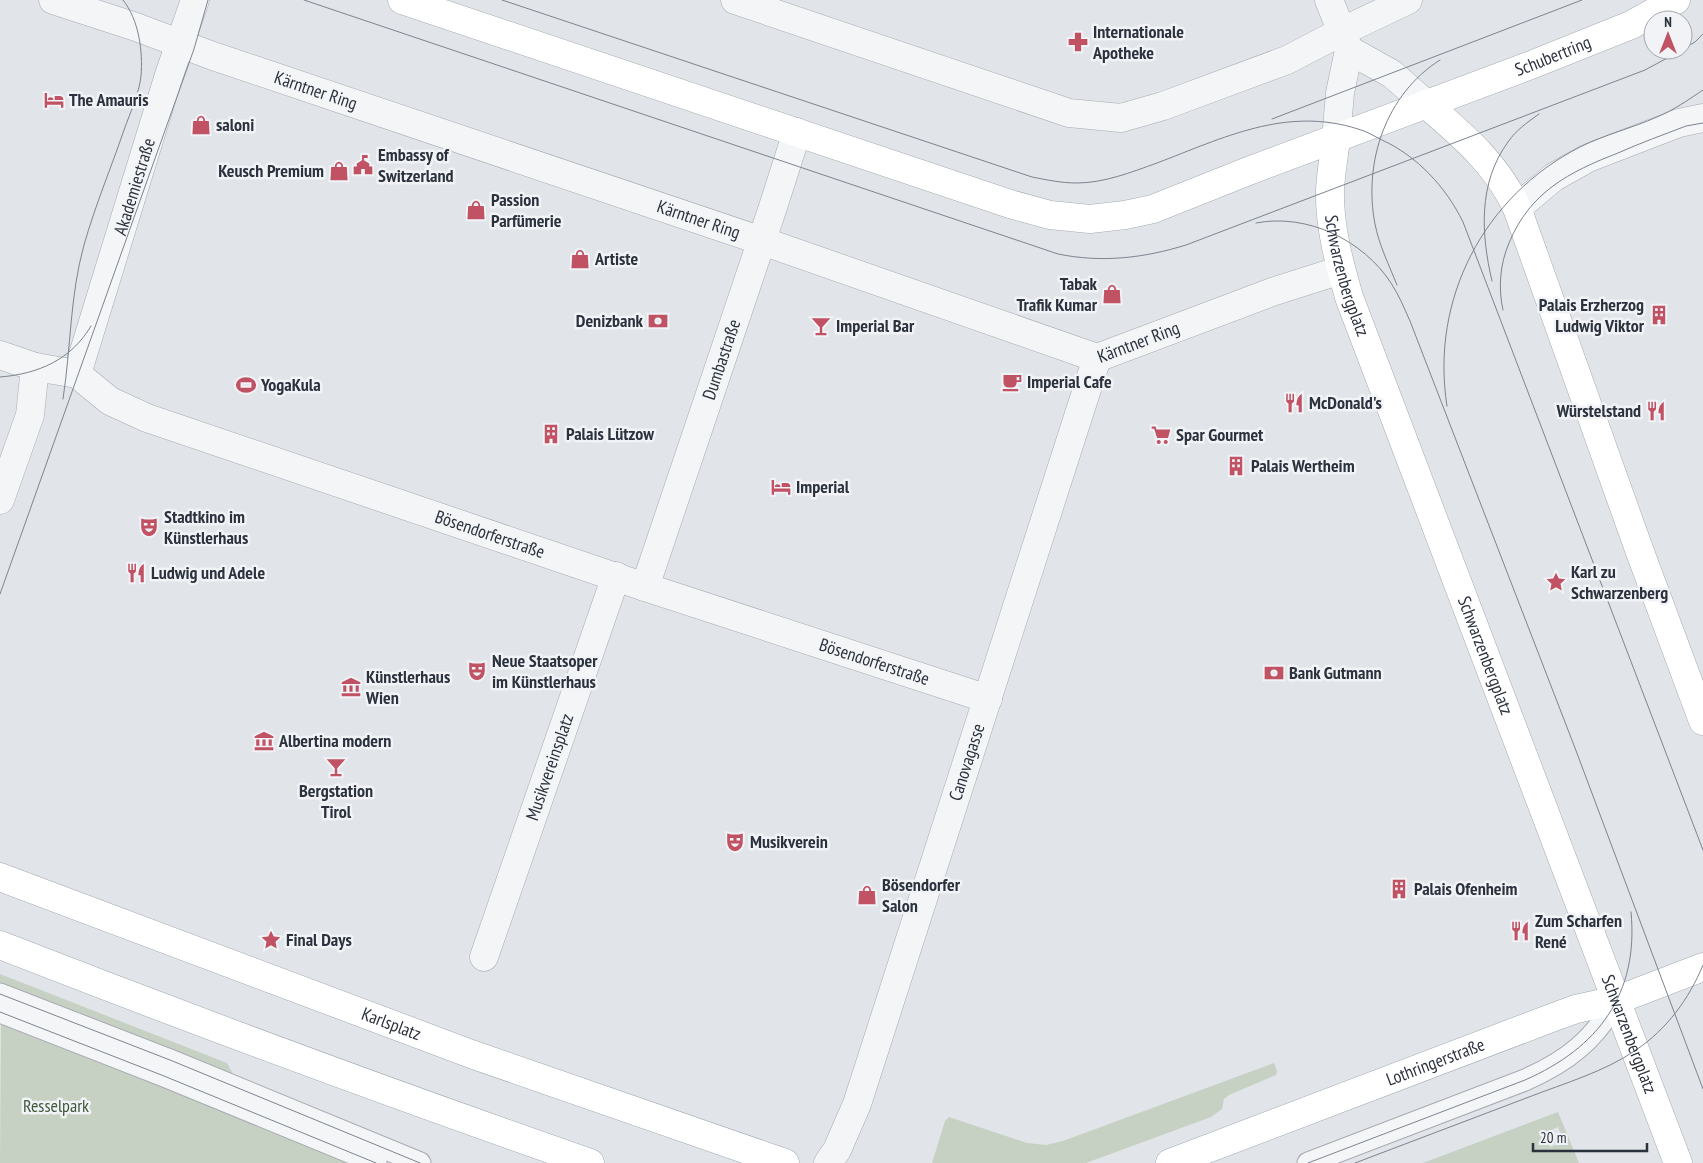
<svg xmlns="http://www.w3.org/2000/svg" width="1703" height="1163" font-family="'PT Sans Narrow',sans-serif">
  <style>
    .green { fill: #c7d1c3; fill-rule: evenodd }
    .lines { fill: none; stroke-linecap: round; stroke-linejoin: round }
    .service-casing { stroke: #a7abb2; stroke-width: 23 }
    .pedestrian-casing { stroke: #a7abb2; stroke-width: 29 }
    .minor-casing { stroke: #a7abb2; stroke-width: 29 }
    .secondary-casing { stroke: #a7abb2; stroke-width: 29 }
    .primary-casing { stroke: #a2a9b3; stroke-width: 29 }
    .service { stroke: #f3f5f7; stroke-width: 21 }
    .pedestrian { stroke: #f3f5f7; stroke-width: 28 }
    .minor { stroke: #f3f5f7; stroke-width: 28 }
    .secondary { stroke: #fff; stroke-width: 28 }
    .primary { stroke: #fff; stroke-width: 28 }
    .tram { stroke: #7c8490; stroke-width: 1 }
    .labels { text-anchor: middle; stroke-width: 5; stroke-linejoin: round; paint-order: stroke }
    .poi-label { font-size: 18px; font-weight: bold; fill: #2b323e; stroke: #f1f3f6; text-anchor: start }
    .street-label { font-size: 18px; fill: #2b323e; stroke: #f1f3f6 }
    .park-label { font-size: 18px; fill: #40593a; stroke: #f1f3f6 }
  </style>
  <rect width="100%" height="100%" fill="#e1e4e8"/>
  <g class="green">
    <polygon points="0,974 227,1063 233,1074 0,983"/>
    <polygon points="1,1024 225,1112 348,1163 0,1163"/>
    <polygon points="1274,1063 1277,1071 1276,1075 1229,1095 1224,1099 1222,1109 1211,1117 1086,1163 932,1163 945,1121 949,1117 1027,1143 1046,1145 1063,1141"/>
    <path d="M1558,1112L1579,1163H1423ZM1558,1127L1564,1142L1550,1147L1544,1133Z"/>
  </g>
  <g class="lines">
    <defs>
      <g id="service">
        <polyline points="0,994 170,1060 420,1163"/>
        <polyline points="0,1012 164,1076 376,1163"/>
        <path d="M1308,1163L1525,1080C1568,1061 1594,1040 1617,1000"/>
      </g>
      <g id="pedestrian">
        <polyline points="0,500 30,415 35,367"/>
        <path id="s1" d="M484,957L616,576"/>
      </g>
      <g id="minor">
        <path id="s2" d="M53,0L136,27L213,56L762,241L1097,358L1272,292L1341,270"/>
        <polyline points="735,0 1069,113 1121,118 1163,106 1287,60 1341,32 1408,0"/>
        <polyline points="1329,0 1349,50 1340,93 1336,139"/>
        <polyline points="1349,50 1392,74 1426,104"/>
        <polyline points="1517,208 1554,177 1588,158 1679,123 1703,118"/>
        <path id="s3" d="M0,355L35,367L77,374L110,401L147,418L645,587L988,699"/>
        <path id="s4" d="M77,374L169,75L195,0"/>
        <path id="s5" d="M645,587L773,207L797,132"/>
        <path id="s6" d="M828,1163L837,1150L857,1104L1097,358"/>
      </g>
      <g id="secondary">
        <path id="s7" d="M402,0L1010,204L1050,215L1090,219L1125,215L1153,209L1251,170L1531,65L1631,25L1676,0"/>
        <path d="M1426,104C1463,136 1496,163 1517,208L1640,552L1703,721"/>
        <path id="s8" d="M1336,139C1334,155 1331,173 1330,189C1329,226 1339,262 1349,297L1678,1163"/>
      </g>
      <g id="primary">
        <path id="s9" d="M0,877L471,1054L785,1163"/>
        <path d="M0,945C195,1021 392,1094 590,1163"/>
        <path id="s10" d="M1170,1163L1554,1017L1576,1009L1617,1000L1703,967"/>
      </g>
    </defs>
    <use href="#service" class="service-casing"/>
    <use href="#pedestrian" class="pedestrian-casing"/>
    <use href="#minor" class="minor-casing"/>
    <use href="#secondary" class="secondary-casing"/>
    <use href="#primary" class="primary-casing"/>
    <use href="#service" class="service"/>
    <use href="#pedestrian" class="pedestrian"/>
    <use href="#minor" class="minor"/>
    <use href="#secondary" class="secondary"/>
    <use href="#primary" class="primary"/>
    <g class="tram">
      <path d="M304,0L1058,254C1102,263 1144,258 1186,245L1645,70L1682,50"/>
      <path d="M502,0L1032,177C1047,180 1062,183 1077,183C1104,183 1132,172 1157,163C1223,138 1286,106 1358,129C1366,131 1374,136 1382,140C1417,156 1446,187 1463,222L1703,850"/>
      <polyline points="1683,49 1695,42 1703,34"/>
      <polyline points="1272,119 1582,0"/>
      <path d="M1256,223C1307,213 1363,240 1391,283C1399,295 1404,308 1410,321L1575,748L1703,1089"/>
      <path d="M1492,281C1481,234 1478,183 1508,142C1516,130 1528,122 1539,114"/>
      <path d="M1397,285C1389,265 1379,245 1375,224C1363,162 1386,94 1440,60"/>
      <path d="M1503,310C1498,288 1500,264 1509,243C1530,192 1569,172 1618,153C1640,143 1663,135 1686,126L1703,123"/>
      <path d="M0,377C38,374 71,360 91,326"/>
      <path d="M63,399C71,347 70,295 84,245C95,206 111,168 124,130C130,113 139,94 141,76C143,51 139,20 123,0"/>
      <path d="M1447,406C1430,299 1484,196 1580,147C1604,135 1632,128 1657,117C1674,110 1688,100 1703,90"/>
      <polyline points="0,594 194,49 208,0"/>
      <polyline points="0,994 170,1060 420,1163"/>
      <polyline points="0,1012 164,1076 376,1163"/>
      <path d="M1308,1163L1525,1080C1598,1048 1639,994 1631,912"/>
      <path d="M1355,1163C1413,1141 1471,1119 1529,1097C1565,1083 1604,1072 1636,1050C1667,1029 1689,999 1703,965"/>
    </g>
  </g>
  <defs>
    <symbol id="pharmacy-bare" viewBox="-9 -9 18 18"><path d="M-2-6h4v4h4v4h-4v4h-4v-4h-4v-4h4Z" fill="#c15264" stroke="#f1f3f6" stroke-width="2.5" paint-order="stroke"/></symbol>
    <symbol id="hotel-bare" viewBox="-9 -9 18 18"><path d="M-6-4.5h1.5V1H6V5H4.5V3h-9V5H-6ZM-4 0a1.8 1.8 0 1 1 3.6 0ZM.5 0V-2.5h3Q6-2.5 6 0Z" fill="#c15264" stroke="#f1f3f6" stroke-width="2.5" paint-order="stroke"/></symbol>
    <symbol id="shop-bare" viewBox="-9 -9 18 18"><path d="M-5-2.5h2.3a2.7 3.5 0 0 1 5.4 0H5L5.5 6h-11ZM-1.5-2.5h3a1.5 2.3 0 0 0-3 0Z" fill="#c15264" stroke="#f1f3f6" stroke-width="2.5" paint-order="stroke"/></symbol>
    <symbol id="civic-bare" viewBox="-9 -9 18 18"><path d="M-.6-6.5H3V-4.5H.6V-3L4-1V1h2V6H-6V1h2V-1L-.6-3ZM-1.2 2.5V6h2.4V2.5Z" fill="#c15264" stroke="#f1f3f6" stroke-width="2.5" paint-order="stroke"/></symbol>
    <symbol id="building-bare" viewBox="-9 -9 18 18"><path d="M-4-6H4V6H1V3H-1V6H-4ZM-2.5-4.3h1.7v1.8h-1.7ZM.8-4.3h1.7v1.8H.8ZM-2.5-1h1.7V.8h-1.7ZM.8-1h1.7V.8H.8Z" fill="#c15264" stroke="#f1f3f6" stroke-width="2.5" paint-order="stroke"/></symbol>
    <symbol id="bank-bare" viewBox="-9 -9 18 18"><path d="M-6-4H6V4H-6ZM0-2.3a2.3 2.3 0 1 0 0 4.6a2.3 2.3 0 1 0 0-4.6Z" fill="#c15264" stroke="#f1f3f6" stroke-width="2.5" paint-order="stroke"/></symbol>
    <symbol id="bar-bare" viewBox="-9 -9 18 18"><path d="M-6-5H6L.8 .8V4.5H3.5V6h-7V4.5H-.8V.8Z" fill="#c15264" stroke="#f1f3f6" stroke-width="2.5" paint-order="stroke"/></symbol>
    <symbol id="cafe-bare" viewBox="-9 -9 18 18"><path d="M-5.5-4.5H6V0H3Q3 3.5 0 3.5H-2.5Q-5.5 3.5-5.5 0ZM3-3.2v2h1.7v-2ZM-6 4.5H4V6H-6Z" fill="#c15264" stroke="#f1f3f6" stroke-width="2.5" paint-order="stroke"/></symbol>
    <symbol id="stadium-bare" viewBox="-9 -9 18 18"><path d="M0-5a6.5 5 0 1 0 0 10a6.5 5 0 1 0 0-10ZM-3.5-1.8h7v3.6h-7Z" fill="#c15264" stroke="#f1f3f6" stroke-width="2.5" paint-order="stroke"/></symbol>
    <symbol id="restaurant-bare" viewBox="-9 -9 18 18"><path d="M-5-6h1v4h1v-4h1v4h1v-4h1v5L-1.5 .5V6h-2V.5L-5-1ZM5-6V6H3V1.5H1.5Q1.5-4 5-6Z" fill="#c15264" stroke="#f1f3f6" stroke-width="2.5" paint-order="stroke"/></symbol>
    <symbol id="supermarket-bare" viewBox="-9 -9 18 18"><path d="M-6-5.5h2.5l.6 2H6L4.5 2H-2.5L-4.4-4H-6ZM-1.5 3.2a1.3 1.3 0 1 0 .1 0ZM3 3.2a1.3 1.3 0 1 0 .1 0Z" fill="#c15264" stroke="#f1f3f6" stroke-width="2.5" paint-order="stroke"/></symbol>
    <symbol id="theatre-bare" viewBox="-9 -9 18 18"><path d="M-5-5.5Q0-4 5-5.5V0Q5 5 0 6Q-5 5-5 0ZM-3.3-2.5H-1v1.5H-3.3ZM1-2.5H3.3v1.5H1ZM-2.8 1Q0 5.5 2.8 1Z" fill="#c15264" stroke="#f1f3f6" stroke-width="2.5" paint-order="stroke"/></symbol>
    <symbol id="sight-bare" viewBox="-9 -9 18 18"><path d="M0-6L1.8-2.2L6-1.7L2.9 1.2L3.7 5.4L0 3.3L-3.7 5.4L-2.9 1.2L-6-1.7L-1.8-2.2Z" fill="#c15264" stroke="#f1f3f6" stroke-width="2.5" paint-order="stroke"/></symbol>
    <symbol id="museum-bare" viewBox="-9 -9 18 18"><path d="M0-6L6-3V-2H-6V-3ZM-5-1h2V3h-2ZM-1-1h2V3h-2ZM3-1h2V3H3ZM-6 4H6V6H-6Z" fill="#c15264" stroke="#f1f3f6" stroke-width="2.5" paint-order="stroke"/></symbol>
  </defs>
  <g fill-rule="evenodd">
    <use href="#pharmacy-bare" x="1064" y="28" width="28" height="28"/>
    <use href="#hotel-bare" x="40" y="86" width="28" height="28"/>
    <use href="#shop-bare" x="187" y="111" width="28" height="28"/>
    <use href="#civic-bare" x="349" y="151" width="28" height="28"/>
    <use href="#shop-bare" x="325" y="157" width="28" height="28"/>
    <use href="#shop-bare" x="462" y="196" width="28" height="28"/>
    <use href="#shop-bare" x="566" y="245" width="28" height="28"/>
    <use href="#shop-bare" x="1098" y="280" width="28" height="28"/>
    <use href="#building-bare" x="1645" y="301" width="28" height="28"/>
    <use href="#bank-bare" x="644" y="307" width="28" height="28"/>
    <use href="#bar-bare" x="807" y="312" width="28" height="28"/>
    <use href="#cafe-bare" x="998" y="368" width="28" height="28"/>
    <use href="#stadium-bare" x="232" y="371" width="28" height="28"/>
    <use href="#restaurant-bare" x="1280" y="389" width="28" height="28"/>
    <use href="#restaurant-bare" x="1642" y="397" width="28" height="28"/>
    <use href="#building-bare" x="537" y="420" width="28" height="28"/>
    <use href="#supermarket-bare" x="1147" y="421" width="28" height="28"/>
    <use href="#building-bare" x="1222" y="452" width="28" height="28"/>
    <use href="#hotel-bare" x="767" y="473" width="28" height="28"/>
    <use href="#theatre-bare" x="135" y="513" width="28" height="28"/>
    <use href="#restaurant-bare" x="122" y="559" width="28" height="28"/>
    <use href="#sight-bare" x="1542" y="568" width="28" height="28"/>
    <use href="#theatre-bare" x="463" y="657" width="28" height="28"/>
    <use href="#bank-bare" x="1260" y="659" width="28" height="28"/>
    <use href="#museum-bare" x="337" y="673" width="28" height="28"/>
    <use href="#museum-bare" x="250" y="727" width="28" height="28"/>
    <use href="#bar-bare" x="322" y="753" width="28" height="28"/>
    <use href="#theatre-bare" x="721" y="828" width="28" height="28"/>
    <use href="#building-bare" x="1385" y="875" width="28" height="28"/>
    <use href="#shop-bare" x="853" y="881" width="28" height="28"/>
    <use href="#restaurant-bare" x="1506" y="917" width="28" height="28"/>
    <use href="#sight-bare" x="257" y="926" width="28" height="28"/>
  </g>
  <g class="labels">
    <g class="poi-label">
      <text x="1093" y="38">Internationale<tspan x="1093" dy="21">Apotheke</tspan></text>
      <text x="69" y="106">The Amauris</text>
      <text x="216" y="131">saloni</text>
      <text x="378" y="161">Embassy of<tspan x="378" dy="21">Switzerland</tspan></text>
      <text x="324" y="177" text-anchor="end">Keusch Premium</text>
      <text x="491" y="206">Passion<tspan x="491" dy="21">Parfümerie</tspan></text>
      <text x="595" y="265">Artiste</text>
      <text x="1097" y="290" text-anchor="end">Tabak<tspan x="1097" dy="21">Trafik Kumar</tspan></text>
      <text x="1644" y="311" text-anchor="end">Palais Erzherzog<tspan x="1644" dy="21">Ludwig Viktor</tspan></text>
      <text x="643" y="327" text-anchor="end">Denizbank</text>
      <text x="836" y="332">Imperial Bar</text>
      <text x="1027" y="388">Imperial Cafe</text>
      <text x="261" y="391">YogaKula</text>
      <text x="1309" y="409">McDonald's</text>
      <text x="1641" y="417" text-anchor="end">Würstelstand</text>
      <text x="566" y="440">Palais Lützow</text>
      <text x="1176" y="441">Spar Gourmet</text>
      <text x="1251" y="472">Palais Wertheim</text>
      <text x="796" y="493">Imperial</text>
      <text x="164" y="523">Stadtkino im<tspan x="164" dy="21">Künstlerhaus</tspan></text>
      <text x="1571" y="578">Karl zu<tspan x="1571" dy="21">Schwarzenberg</tspan></text>
      <text x="151" y="579">Ludwig und Adele</text>
      <text x="492" y="667">Neue Staatsoper<tspan x="492" dy="21">im Künstlerhaus</tspan></text>
      <text x="1289" y="679">Bank Gutmann</text>
      <text x="366" y="683">Künstlerhaus<tspan x="366" dy="21">Wien</tspan></text>
      <text x="279" y="747">Albertina modern</text>
      <text x="336" y="797" text-anchor="middle">Bergstation<tspan x="336" dy="21">Tirol</tspan></text>
      <text x="750" y="848">Musikverein</text>
      <text x="882" y="891">Bösendorfer<tspan x="882" dy="21">Salon</tspan></text>
      <text x="1414" y="895">Palais Ofenheim</text>
      <text x="1535" y="927">Zum Scharfen<tspan x="1535" dy="21">René</tspan></text>
      <text x="286" y="946">Final Days</text>
    </g>
    <g class="street-label">
      <text dy="6" stroke="none"><textPath href="#s7" startOffset="1215">Schubertring</textPath></text>
      <text dy="6" stroke="none"><textPath href="#s2" startOffset="278">Kärntner Ring</textPath></text>
      <text dy="6" stroke="none"><textPath href="#s4" startOffset="196">Akademiestraße</textPath></text>
      <text dy="6" stroke="none"><textPath href="#s2" startOffset="682">Kärntner Ring</textPath></text>
      <text dy="6" stroke="none"><textPath href="#s8" startOffset="139">Schwarzenbergplatz</textPath></text>
      <text dy="6" stroke="none"><textPath href="#s2" startOffset="1148">Kärntner Ring</textPath></text>
      <text dy="6" stroke="none"><textPath href="#s5" startOffset="240">Dumbastraße</textPath></text>
      <text dy="6" stroke="none"><textPath href="#s3" startOffset="525">Bösendorferstraße</textPath></text>
      <text dy="6" stroke="none"><textPath href="#s8" startOffset="544">Schwarzenbergplatz</textPath></text>
      <text dy="6" stroke="none"><textPath href="#s3" startOffset="930">Bösendorferstraße</textPath></text>
      <text dy="6" stroke="none"><textPath href="#s6" startOffset="425">Canovagasse</textPath></text>
      <text dy="6" stroke="none"><textPath href="#s1" startOffset="201">Musikvereinsplatz</textPath></text>
      <text dy="6" stroke="none"><textPath href="#s9" startOffset="418">Karlsplatz</textPath></text>
      <text dy="6" stroke="none"><textPath href="#s8" startOffset="949">Schwarzenbergplatz</textPath></text>
      <text dy="6" stroke="none"><textPath href="#s10" startOffset="284">Lothringerstraße</textPath></text>
    </g>
    <g class="park-label">
      <text x="56" y="1112">Resselpark</text>
    </g>
  </g>
  <g transform="translate(1668 35)"><circle r="24" fill="#f1f3f6" stroke="#a2a6ac"/>
  <path d="M0-4L9 19L0 12L-9 19Z" fill="#c15264"/>
  <text y="-8" font-size="14" font-weight="bold" text-anchor="middle" fill="#2b323e">N</text>
  </g>
  <path d="M1533 1143v8h114v-8" fill="none" stroke="#2b323e" stroke-width="2.5"/>
  <text x="1540" y="1143" font-size="15" fill="#2b323e" stroke="#f1f3f6" stroke-width="4" paint-order="stroke">20 m</text>
</svg>
